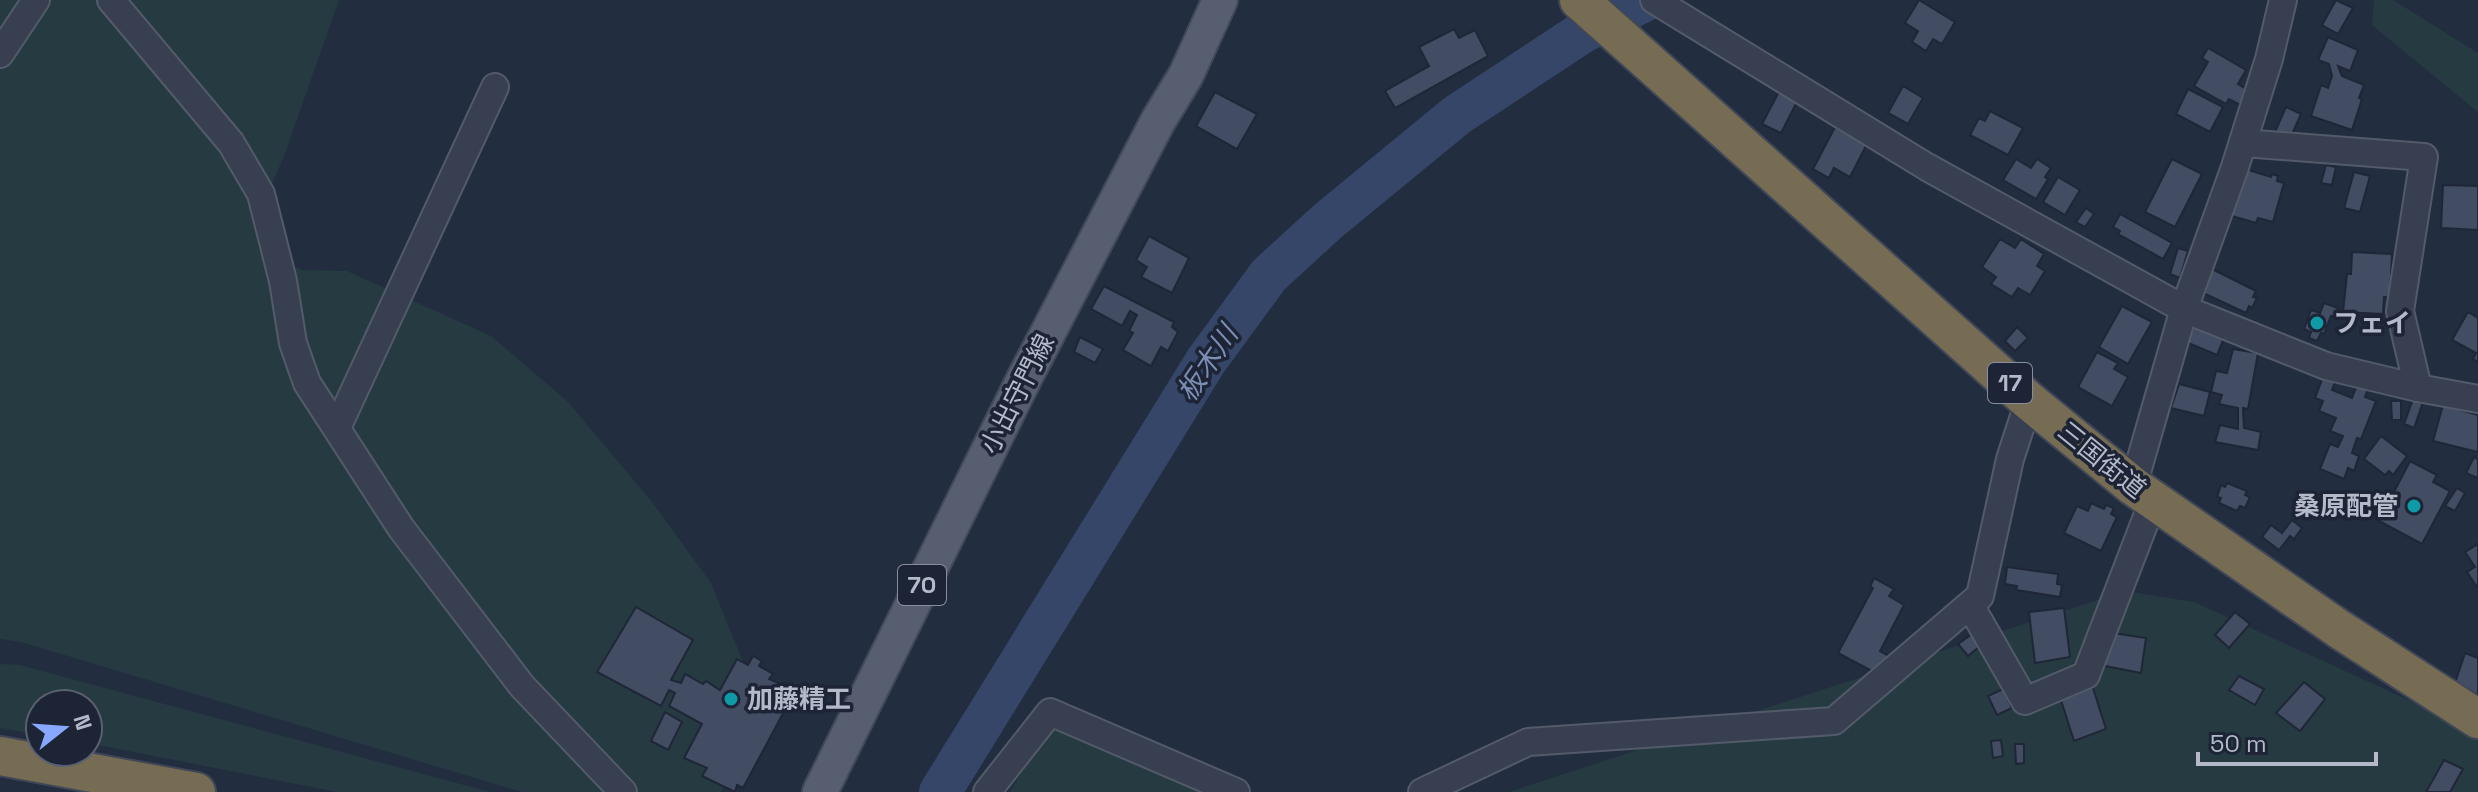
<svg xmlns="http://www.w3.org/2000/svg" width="2478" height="792" font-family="'Space Grotesk','Noto Sans JP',sans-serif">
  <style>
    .green { fill: #253b41 }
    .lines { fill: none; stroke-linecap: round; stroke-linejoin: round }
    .river { stroke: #364668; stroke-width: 42 }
    .building { fill: #424c62; stroke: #1f2637; stroke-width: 2 }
    .minor-casing { stroke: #535a6a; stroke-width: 30 }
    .major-casing { stroke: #414859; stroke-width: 38 }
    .highway-casing { stroke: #404757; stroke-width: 42 }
    .minor { stroke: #383f50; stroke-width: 26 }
    .major { stroke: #565e70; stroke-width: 34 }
    .highway { stroke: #766c54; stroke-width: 38 }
    .culture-dot { fill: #0f9aa8; stroke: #1d2435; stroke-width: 3 }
    .labels { text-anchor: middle; stroke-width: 7; stroke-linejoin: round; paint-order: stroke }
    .shield { fill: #1d2435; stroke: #878d9d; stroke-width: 2 }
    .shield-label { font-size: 24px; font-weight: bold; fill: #b4baca }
    .poi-label { font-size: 26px; font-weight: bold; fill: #b4baca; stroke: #1d2435; text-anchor: start }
    .street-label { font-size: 26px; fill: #b4baca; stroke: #1d2435 }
    .water-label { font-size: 28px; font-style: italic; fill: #7a8db3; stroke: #1d2435 }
  </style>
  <rect width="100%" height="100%" fill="#232d40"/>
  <g class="green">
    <polygon points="0,0 339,0 284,156 264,202 275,256 302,270 347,271 491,336 568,402 652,502 711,583 742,659 748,735 721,792 522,792 21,642 0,639"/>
    <polygon points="2374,0 2393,0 2478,53 2478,112 2372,25"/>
    <polygon points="2125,591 2194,602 2478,732 2478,792 1509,792"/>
    <polygon points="0,664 20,665 490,792 337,792 88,743 88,704 40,704 40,735 0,728"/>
    <polygon points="1053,721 1209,792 1010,792"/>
  </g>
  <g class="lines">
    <polyline class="river" points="940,792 1206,361 1269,275 1328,221 1457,115 1583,32 1646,0"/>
  </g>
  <g class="building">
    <polygon points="1919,0 1955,22 1942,44 1933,39 1926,51 1912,42 1918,31 1905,23"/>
    <polygon points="2336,0 2353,8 2338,34 2322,25"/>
    <polygon points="1454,29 1459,38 1475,30 1488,56 1395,108 1385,91 1429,66 1419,47"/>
    <polygon points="2328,37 2358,50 2350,71 2338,66 2342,76 2364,85 2359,98 2362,99 2352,130 2311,116 2321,85 2328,88 2332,76 2329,64 2318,60"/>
    <polygon points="2208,48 2246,70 2238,84 2249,91 2240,105 2229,99 2226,104 2194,86 2208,62 2202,58"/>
    <polygon points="1903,86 1923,98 1908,124 1888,113"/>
    <polygon points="1781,88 1799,98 1781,133 1762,124"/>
    <polygon points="2188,89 2223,107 2210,132 2176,114"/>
    <polygon points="1215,92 1257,114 1237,149 1196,126"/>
    <polygon points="2286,107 2301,114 2289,141 2274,134"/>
    <polygon points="1990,111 2023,128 2008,155 1970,135 1979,118 1985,121"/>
    <polygon points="1835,127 1867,144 1850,177 1834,168 1829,178 1813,169"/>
    <polygon points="2016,159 2031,168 2037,159 2051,168 2045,177 2048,179 2036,199 2003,180"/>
    <polygon points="2172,159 2202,174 2175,227 2145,212"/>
    <polygon points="2326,165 2336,167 2332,185 2321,183"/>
    <polygon points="2239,167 2271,177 2272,174 2278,176 2277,181 2284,183 2273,222 2258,218 2256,223 2225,214"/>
    <polygon points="2354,172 2370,176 2360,212 2344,208"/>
    <polygon points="2058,177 2080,190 2065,215 2043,202"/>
    <polygon points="2443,185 2478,186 2478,230 2441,228"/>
    <polygon points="2086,208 2094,214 2085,227 2076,222"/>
    <polygon points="2120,214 2172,243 2163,259 2118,234 2120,231 2113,227"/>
    <polygon points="1149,236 1189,258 1172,293 1141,277 1147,267 1136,260"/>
    <polygon points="2000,239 2015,248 2021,239 2044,254 2037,266 2045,271 2030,295 2018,288 2012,297 1991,284 1996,277 1982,267"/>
    <polygon points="2178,248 2188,251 2180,278 2170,274"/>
    <polygon points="2352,252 2392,254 2390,297 2384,297 2383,314 2343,312 2347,274 2351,274"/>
    <polygon points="2212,269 2256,291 2253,297 2257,298 2252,308 2249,306 2246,313 2201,292"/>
    <polygon points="1104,286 1174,322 1172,327 1178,332 1168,351 1161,347 1151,366 1123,350 1133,333 1129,331 1137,315 1130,311 1122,326 1091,309"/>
    <polygon points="2324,303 2338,308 2335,317 2331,316 2324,334 2321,333 2317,341 2309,338 2311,332 2304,329 2311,310 2320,313"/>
    <polygon points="2122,306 2152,322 2128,364 2099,347"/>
    <polygon points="2468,312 2478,318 2478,362 2473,359 2476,353 2452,340"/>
    <polygon points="2196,323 2225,336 2217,355 2186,342"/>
    <polygon points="2017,327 2028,338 2015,351 2005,341"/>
    <polygon points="1080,337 1103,349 1095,363 1074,352"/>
    <polygon points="2233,349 2258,353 2248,409 2243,408 2244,428 2261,432 2258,450 2215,442 2220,425 2238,429 2238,408 2219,404 2222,395 2211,392 2216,371 2227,373"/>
    <polygon points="2097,352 2118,363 2114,369 2128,377 2112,406 2078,387"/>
    <polygon points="2323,377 2335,382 2332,390 2352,398 2357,385 2368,389 2365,397 2376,401 2361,439 2357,438 2352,453 2359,456 2354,471 2348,468 2344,479 2320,469 2330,444 2338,447 2343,436 2330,431 2336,418 2319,411 2323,401 2315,398"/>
    <polygon points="2179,384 2210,392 2204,416 2171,408"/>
    <polygon points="2413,399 2423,402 2414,428 2404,424"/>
    <polygon points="2391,401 2401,401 2401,420 2392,420"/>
    <polygon points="2443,405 2478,415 2478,452 2433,441"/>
    <polygon points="2381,436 2407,456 2393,475 2389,471 2385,475 2364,459"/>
    <polygon points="2474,457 2478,459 2478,478 2466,473"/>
    <polygon points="2410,461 2437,475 2433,482 2450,491 2422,544 2379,521"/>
    <polygon points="2227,483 2247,491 2245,495 2250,497 2245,508 2240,506 2237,511 2219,503 2221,498 2217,497 2221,485 2225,487"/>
    <polygon points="2457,488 2465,493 2455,511 2445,506"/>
    <polygon points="2091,503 2104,509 2106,505 2114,508 2111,514 2117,517 2101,551 2064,533 2077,506 2088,511"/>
    <polygon points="2292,520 2302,528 2294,539 2290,536 2279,550 2262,537 2271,525 2282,533"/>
    <polygon points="2478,544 2478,587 2477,587 2467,572 2475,567 2465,552"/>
    <polygon points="2007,567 2058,574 2057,584 2062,585 2060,597 2016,590 2017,586 2005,584"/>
    <polygon points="1874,578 1894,589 1889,596 1904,605 1880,651 1891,657 1881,676 1838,653 1873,588 1870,587"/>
    <polygon points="636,607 693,640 671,680 681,683 685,674 703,684 706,681 720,690 737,659 748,665 753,656 762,661 759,666 773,674 769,679 795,691 743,788 737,785 735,792 702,776 707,768 684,758 702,724 669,706 675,693 669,690 661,706 597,672"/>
    <polygon points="2064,608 2070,657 2035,663 2029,612"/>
    <polygon points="2235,612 2250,624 2229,648 2215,635"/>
    <polygon points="1975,632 1984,643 1968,656 1958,644"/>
    <polygon points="2106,632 2146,638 2141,673 2100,665"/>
    <polygon points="2465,653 2478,658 2478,697 2453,689"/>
    <polygon points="2239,676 2264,689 2255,705 2229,690"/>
    <polygon points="2304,682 2325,699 2300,731 2276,713"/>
    <polygon points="2092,685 2106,729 2074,741 2060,697"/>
    <polygon points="2003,689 2012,708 1997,715 1988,696"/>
    <polygon points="665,712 682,722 668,750 651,741"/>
    <polygon points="2001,740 2003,756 1993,758 1991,741"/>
    <polygon points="2015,744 2024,744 2024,763 2016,764"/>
    <polygon points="2444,760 2463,769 2450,792 2426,792"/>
  </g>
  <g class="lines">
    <defs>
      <g id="minor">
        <polyline points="111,0 231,143 261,194 283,281 293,343 307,383 401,528 522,686 623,792"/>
        <polyline points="1654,0 1927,167 2184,309 2326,366 2418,388 2478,399"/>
        <polyline points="0,54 36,0"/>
        <polyline points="2243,143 2424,157 2400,311 2418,388"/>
        <polyline points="337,428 495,87"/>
        <polyline points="2133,486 2184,309 2235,167 2269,59 2283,0"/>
        <polyline points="1970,605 2025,701 2086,675 2153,501"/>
        <polyline points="987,792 1050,712 1236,792"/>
        <polyline points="1422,792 1528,742 1834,721 1980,596 2010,459 2029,401"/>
      </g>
      <polyline id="major" points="820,792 1025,377 1158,121 1186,75 1220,0"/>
      <g id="highway">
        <polyline points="1579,0 2029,401 2133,486 2339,629 2478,719"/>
        <polyline points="0,756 196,792"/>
      </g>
    </defs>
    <use href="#minor" class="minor-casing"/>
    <use href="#major" class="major-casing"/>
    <use href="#highway" class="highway-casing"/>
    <use href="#minor" class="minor"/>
    <use href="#major" class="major"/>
    <use href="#highway" class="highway"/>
  </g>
  <g class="culture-dot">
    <circle cx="2317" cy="323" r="8"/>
    <circle cx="2414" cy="506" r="8"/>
    <circle cx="731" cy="699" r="8"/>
  </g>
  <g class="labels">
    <g class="shield">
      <rect x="1988" y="363" width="44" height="40" rx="6"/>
      <rect x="898" y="565" width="48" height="40" rx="6"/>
    </g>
    <g class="shield-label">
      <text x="2010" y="391">17</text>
      <text x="922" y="593">70</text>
    </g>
    <g class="poi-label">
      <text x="2333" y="332">フェイ</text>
      <text x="2398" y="515" text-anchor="end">桑原配管</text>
      <text x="747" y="708">加藤精工</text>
    </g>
    <g class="street-label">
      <text transform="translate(1017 394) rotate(-63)" y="9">小出守門線</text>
      <text transform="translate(2102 460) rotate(39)" y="9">三国街道</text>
    </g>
    <g class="water-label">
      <text transform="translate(1207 363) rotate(-56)" y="10">板木川</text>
    </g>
  </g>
  <g transform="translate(64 728) rotate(73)"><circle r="38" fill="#1d2435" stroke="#596071" stroke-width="2"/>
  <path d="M0-6L14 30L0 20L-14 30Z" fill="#87a8fd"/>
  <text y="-12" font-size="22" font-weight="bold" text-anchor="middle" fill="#b4baca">N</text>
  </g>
  <path d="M2198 752v12h178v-12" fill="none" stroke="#b4baca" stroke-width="4"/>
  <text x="2210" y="752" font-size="24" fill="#b4baca" stroke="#1d2435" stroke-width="6" paint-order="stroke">50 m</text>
</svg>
